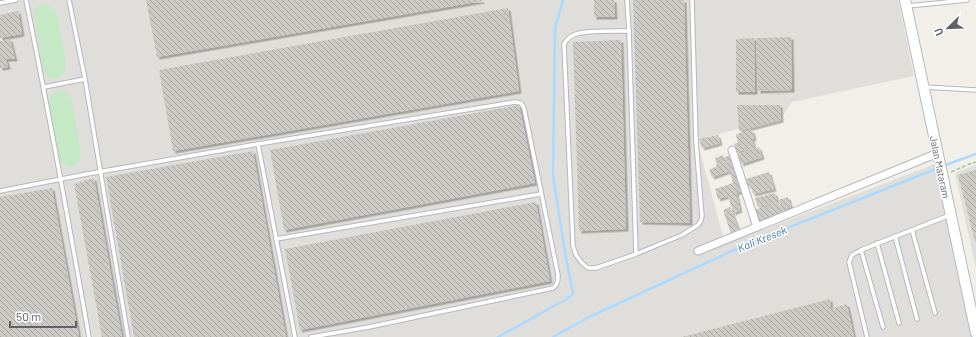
<svg xmlns="http://www.w3.org/2000/svg" width="976" height="337" font-family="Barlow,sans-serif">
  <style>
    .industrial { fill: #e0deda }
    .park { fill: #c5e8c5 }
    .lines { fill: none; stroke-linecap: round; stroke-linejoin: round }
    .stream { stroke: #aadaff; stroke-width: 2.5 }
    .building { fill: url(#building-back-hatch); filter: url(#shadow) }
    .service-casing { stroke: #b5b8bc; stroke-width: 5.5 }
    .minor-casing { stroke: #b5b8bc; stroke-width: 9 }
    .secondary-casing { stroke: #b6babf; stroke-width: 12 }
    .path { stroke: #9cc7a9; stroke-width: 1.5; stroke-dasharray: 4 2; stroke-linecap: butt }
    .service { stroke: #fff; stroke-width: 3.5 }
    .minor { stroke: #fff; stroke-width: 7 }
    .secondary { stroke: #fff; stroke-width: 10 }
    .labels { text-anchor: middle; stroke-width: 3; stroke-linejoin: round; paint-order: stroke }
    .street-label { font-size: 10px; fill: #5f6368; stroke: #fff }
    .water-label { font-size: 11px; font-style: italic; fill: #4174aa; stroke: #fff }
  </style>
  <defs>
    <pattern id="building-back-hatch" width="6" height="6" patternUnits="userSpaceOnUse"><rect width="6" height="6" fill="#cccac5"/><path d="M-1 5l2 2M0 0l6 6M5-1l2 2" fill="none" stroke="#a9a8a4"/></pattern>
    <filter id="shadow"><feDropShadow dx="2.5" dy="2.5" stdDeviation="0" flood-color="#0004"/></filter>
  </defs>
  <rect width="100%" height="100%" fill="#f1efe8"/>
  <g class="industrial">
    <polygon points="0,0 898,0 914,76 792,102 782,117 697,140 725,244 935,164 972,337 0,337"/>
    <polygon points="976,165 976,269 955,173"/>
  </g>
  <g class="park">
    <path d="M42,4L51,5C53,8 55,12 57,16C58,22 59,29 60,35C62,44 67,60 65,69C63,80 50,83 45,73C44,72 43,68 43,67L34,13C35,8 37,6 42,4Z"/>
    <path d="M59,90C67,91 68,94 72,100L80,149C81,157 80,163 72,167C65,166 62,164 59,157L49,104C49,97 53,93 59,90Z"/>
  </g>
  <g class="lines">
    <g class="stream">
      <polyline points="943,166 976,154"/>
      <polyline points="498,337 565,300 573,294 566,258 553,176 555,28 563,0"/>
      <polyline points="553,337 587,318 745,245 938,168"/>
    </g>
  </g>
  <g class="building">
    <polygon points="146,0 482,0 482,1 157,57"/>
    <polygon points="594,0 614,0 615,17 594,17"/>
    <polygon points="633,0 684,0 690,223 640,222"/>
    <polygon points="508,8 519,91 173,151 159,70"/>
    <polygon points="18,11 22,34 0,38 0,15"/>
    <polygon points="791,37 792,90 758,91 756,38"/>
    <polygon points="754,38 755,92 736,92 736,39"/>
    <polygon points="10,39 15,59 6,59 8,67 0,68 0,41"/>
    <polygon points="621,40 626,229 579,231 573,42"/>
    <polygon points="519,105 535,183 284,230 270,150"/>
    <polygon points="737,105 780,105 781,120 739,131"/>
    <polygon points="752,130 754,138 752,139 754,148 737,152 734,144 738,143 736,134"/>
    <polygon points="718,135 720,143 702,148 699,139"/>
    <polygon points="759,147 762,157 741,164 738,154"/>
    <polygon points="253,151 286,337 134,337 106,177"/>
    <polygon points="723,155 729,171 712,177 709,170 717,166 715,158"/>
    <polygon points="732,155 744,190 736,193 740,210 733,213 728,196 718,199 715,189 733,183 725,157"/>
    <polygon points="976,170 976,242 975,242 958,175"/>
    <polygon points="769,172 771,179 748,186 746,179"/>
    <polygon points="94,178 122,337 102,337 74,184"/>
    <polygon points="771,179 774,189 753,194 751,186"/>
    <polygon points="52,188 79,337 0,337 0,197"/>
    <polygon points="775,193 777,202 758,207 755,198"/>
    <polygon points="788,197 791,207 782,210 778,200"/>
    <polygon points="536,202 550,281 300,330 285,249"/>
    <polygon points="778,203 782,213 763,218 764,220 757,222 753,210"/>
    <polygon points="730,207 739,231 731,234 723,210"/>
    <polygon points="830,299 831,309 847,304 854,337 682,337"/>
  </g>
  <g class="lines">
    <defs>
      <g id="service">
        <path d="M26,0C49,112 69,224 89,337"/>
        <polyline points="69,0 85,79 128,337"/>
        <polyline points="627,0 629,31 636,254"/>
        <polyline points="0,3 16,0"/>
        <polyline points="908,6 967,0"/>
        <path d="M629,31C615,31 587,30 576,34C570,36 567,39 564,44L573,246L576,255L582,263L588,268H596L636,254L682,235L698,225L701,221L702,216L701,205L696,141L692,0"/>
        <polyline points="44,87 85,79"/>
        <polyline points="924,87 976,90"/>
        <polyline points="258,144 295,337"/>
        <path d="M0,191L87,174L258,144L515,102L521,103L524,108L558,275C558,281 558,284 553,288L369,327L311,337"/>
        <polyline points="912,230 935,313"/>
        <polyline points="895,236 917,319"/>
        <polyline points="276,239 541,194"/>
        <polyline points="877,243 899,323"/>
        <polyline points="861,250 883,327"/>
        <polyline points="867,337 849,262 852,255 861,250 950,215"/>
      </g>
      <g id="minor">
        <polyline points="732,150 757,227"/>
        <polyline points="698,251 938,153"/>
      </g>
      <polyline id="secondary" points="905,0 976,333"/>
    </defs>
    <use href="#service" class="service-casing"/>
    <use href="#minor" class="minor-casing"/>
    <use href="#secondary" class="secondary-casing"/>
    <polyline class="path" points="951,172 967,165 976,162"/>
    <use href="#service" class="service"/>
    <use href="#minor" class="minor"/>
    <use href="#secondary" class="secondary"/>
  </g>
  <g class="labels">
    <g class="street-label">
      <text transform="translate(940 167) rotate(78)" y="4">Jalan Mataram</text>
    </g>
    <g class="water-label">
      <text transform="translate(762 239) rotate(-22)" y="4">Kali Kresek</text>
    </g>
  </g>
  <g transform="translate(948 28) rotate(247)" stroke="#ffffff" stroke-width="3" paint-order="stroke">
  <path d="M0-3L7 15L0 10L-7 15Z" fill="#5f6368"/>
  <text y="-6" font-size="11" font-weight="bold" text-anchor="middle" fill="#5f6368">U</text>
  </g>
  <path d="M10 321v6h66v-6" fill="none" stroke="#5f6368" stroke-width="2"/>
  <text x="16" y="321" font-size="12" fill="#5f6368" stroke="#ffffff" stroke-width="3" paint-order="stroke">50 m</text>
</svg>
